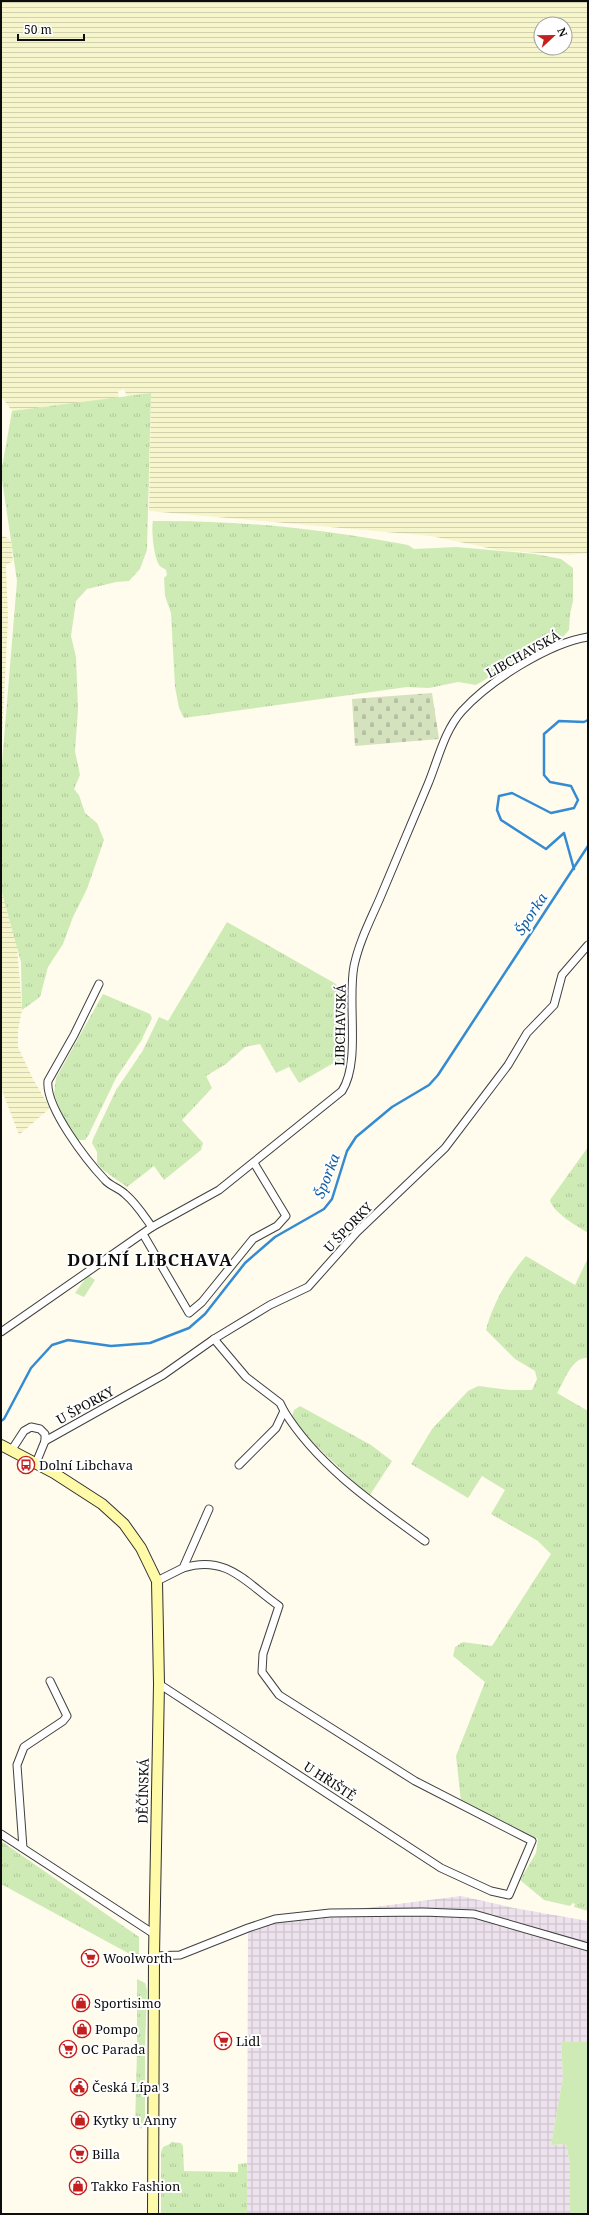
<svg xmlns="http://www.w3.org/2000/svg" width="589" height="2215" font-family="'Noto Serif',serif">
  <style>
    .industrial { fill: url(#industrial-grid) }
    .farmland { fill: url(#farmland-rules); fill-rule: evenodd }
    .grass { fill: url(#grass-tufts) }
    .cemetery { fill: url(#cemetery-stones) }
    .park { fill: #ceebb5 }
    .lines { fill: none; stroke-linecap: round; stroke-linejoin: round }
    .stream { stroke: #348bd3; stroke-width: 2.5 }
    .street-casing { stroke: #404040; stroke-width: 9 }
    .secondary-casing { stroke: #2f2f2f; stroke-width: 12 }
    .street { stroke: #fff; stroke-width: 7 }
    .secondary { stroke: #fffaa8; stroke-width: 10 }
    .labels { text-anchor: middle; stroke-width: 4; stroke-linejoin: round; paint-order: stroke }
    .street-label { font-size: 13px; fill: #0d0d0d; stroke: #fff }
    .poi-label { font-size: 13px; fill: #0d0d0d; stroke: #fff; text-anchor: start }
    .water-label { font-size: 14px; font-style: italic; fill: #115ca4; stroke: #fff }
    .district-label { font-size: 17px; font-weight: bold; letter-spacing: 1px; fill: #0d0d0d; stroke: #fff }
  </style>
  <defs>
    <pattern id="industrial-grid" width="8" height="8" patternUnits="userSpaceOnUse"><rect width="8" height="8" fill="#ece1ec"/><path d="M0 4h8M4 0v8" fill="none" stroke="#c9c0c9"/></pattern>
    <pattern id="farmland-rules" width="6" height="5" patternUnits="userSpaceOnUse"><rect width="6" height="5" fill="#f6f5cc"/><path d="M0 2.5h6" fill="none" stroke="#d2d1ae"/></pattern>
    <pattern id="grass-tufts" width="24" height="20" patternUnits="userSpaceOnUse"><rect width="24" height="20" fill="#ceebb5"/><path d="M3 7l-1-3M5 7V3M7 7l1-3M15 17l-1-3M17 17v-4M19 17l1-3" fill="none" stroke="#b0c89a"/></pattern>
    <pattern id="cemetery-stones" width="16" height="16" patternUnits="userSpaceOnUse"><rect width="16" height="16" fill="#d4e2be"/><path d="M2 7V4a2 2 0 0 1 4 0v3zM10 15v-3a2 2 0 0 1 4 0v3z" fill="#b5c1a2"/></pattern>
  </defs>
  <rect width="100%" height="100%" fill="#fffced"/>
  <polygon class="industrial" points="461,1896 514,1908 588,1921 588,2042 561,2042 563,2077 551,2145 566,2144 570,2164 570,2214 247,2214 248,1928 279,1919"/>
  <g class="farmland">
    <path d="M1,1H588V553L569,555L498,550L431,536L149,511L151,393L127,397L124,389L118,391L119,398L12,411L1,396ZM541,24H565V48H541Z"/>
    <polygon points="1,536 6,537 11,541 13,561 6,565 8,617 1,757"/>
    <polygon points="1,889 17,946 22,1010 18,1030 18,1047 33,1079 50,1108 19,1135 1,1088"/>
  </g>
  <g class="grass">
    <polygon points="151,393 147,550 140,569 129,581 116,582 87,589 76,601 71,636 76,657 78,710 75,751 80,775 74,789 79,795 85,813 97,823 104,840 87,889 73,917 63,944 48,967 40,997 22,1010 21,962 1,889 1,775 17,581 1,473 12,411"/>
    <path d="M153,521C238,520 324,529 408,545L414,549L456,547L535,554L561,559L573,568V601L570,614L569,630L563,637L555,636L550,638L543,645L528,650L513,663L476,685L458,682L429,688L407,687L184,718L179,708L175,687L171,613L165,596L164,578L167,575L166,570C165,569 163,568 161,567C154,562 151,530 153,521Z"/>
    <polygon points="227,922 336,984 340,992 345,996 346,1061 342,1063 337,1061 299,1083 289,1067 276,1073 260,1044 245,1047 226,1064 206,1076 212,1088 182,1120 203,1143 201,1150 164,1180 154,1166 127,1187 103,1170 97,1163 97,1152 92,1143 93,1139 116,1090 142,1052 159,1017 168,1021"/>
    <polygon points="103,994 150,1014 152,1018 141,1041 116,1078 88,1136 85,1140 76,1140 61,1112 54,1094 56,1078"/>
    <path d="M588,1147V1233C577,1226 552,1212 550,1200Z"/>
    <path d="M526,1256L575,1285L588,1258V1358C572,1356 564,1382 557,1393L588,1411V1911L574,1907L575,1904L573,1903L570,1906L544,1900L520,1880L536,1853L538,1839L461,1801L456,1756L485,1682L453,1656L455,1647L463,1642L492,1646L551,1554L538,1541L491,1514L505,1490L482,1476L468,1498L411,1464L432,1429L468,1391L478,1386L510,1390H532L537,1379L535,1371L515,1359L486,1330C492,1305 509,1275 526,1256Z"/>
    <polygon points="300,1406 371,1445 392,1461 370,1495 355,1483 300,1430 292,1416 294,1410"/>
    <polygon points="1,1841 139,1937 139,1959 1,1884"/>
    <polygon points="137,1979 145,1983 147,1990 145,2048 137,2048"/>
    <polygon points="137,2051 145,2052 145,2122 141,2129 139,2127 135,2127"/>
    <polygon points="171,2142 181,2143 183,2146 184,2171 238,2172 238,2164 247,2163 247,2214 161,2214 161,2152 163,2147 170,2144"/>
  </g>
  <polygon class="cemetery" points="432,693 439,739 355,746 352,699"/>
  <g class="park">
    <polygon points="88,1275 95,1280 84,1297 75,1293"/>
    <polygon points="561,2042 588,2042 588,2214 570,2214 570,2164 566,2144 551,2145 563,2077"/>
  </g>
  <g class="lines">
    <g class="stream">
      <polyline points="574,869 564,833 546,849 501,820 497,810 499,796 512,793 551,813 574,808 578,800 571,786 550,782 544,775 544,734 559,721 584,722 588,720"/>
      <polyline points="1,1421 4,1419 31,1368 52,1345 68,1340 111,1346 150,1343 189,1328 205,1314 245,1263 275,1237 324,1209 332,1199 347,1151 356,1137 392,1107 429,1085 438,1075 588,846"/>
    </g>
    <defs>
      <g id="street">
        <path d="M99,984L74,1035L48,1081C45,1107 87,1161 105,1180C110,1186 119,1188 125,1194C136,1203 144,1216 152,1227"/>
        <polyline points="143,1234 189,1313 202,1302 253,1239 277,1226 286,1216 254,1163"/>
        <path d="M1,1332L152,1227L219,1190L342,1091C361,1061 347,1003 354,966C359,942 370,921 380,898C396,860 412,822 428,784C438,760 444,731 462,711C489,681 549,643 588,637"/>
        <polyline points="214,1339 246,1377 280,1403 284,1411 276,1428 239,1465"/>
        <path d="M284,1411C318,1466 374,1504 425,1541"/>
        <polyline points="45,1441 163,1375 214,1339 270,1305 308,1287 357,1232 445,1148 508,1065 527,1033 554,1005 562,975 588,945"/>
        <polyline points="11,1451 24,1431 31,1427 40,1429 45,1434 45,1441 36,1463"/>
        <polyline points="157,1581 183,1568 209,1509"/>
        <path d="M159,1684L441,1868L491,1891L509,1895L532,1841L415,1781L279,1695L262,1672L263,1654L279,1606C246,1583 227,1554 183,1568"/>
        <polyline points="1,1834 154,1934"/>
        <polyline points="23,1848 17,1765 24,1747 63,1721 67,1716 50,1681"/>
        <polyline points="154,1956 180,1955 248,1928 275,1919 330,1913 423,1912 474,1914 588,1947"/>
      </g>
      <polyline id="secondary" points="1,1445 54,1473 102,1504 124,1524 141,1548 157,1581 159,1684 154,1956 153,2214"/>
    </defs>
    <use href="#street" class="street-casing"/>
    <use href="#secondary" class="secondary-casing"/>
    <use href="#street" class="street"/>
    <use href="#secondary" class="secondary"/>
  </g>
  <defs>
    <symbol id="bus-ring" viewBox="-11 -11 22 22"><circle r="9.5" fill="#fff" stroke="#c3201f" stroke-width="1.5"/><path d="M-5-6H5V4H4V6H2V4H-2V6H-4V4H-5ZM-3.5-4V0h7V-4ZM-3.5 1.2v1.5H-2V1.2ZM2 1.2v1.5H3.5V1.2Z" fill="#c3201f"/></symbol>
    <symbol id="supermarket-ring" viewBox="-11 -11 22 22"><circle r="9.5" fill="#fff" stroke="#c3201f" stroke-width="1.5"/><path d="M-6-5.5h2.5l.6 2H6L4.5 2H-2.5L-4.4-4H-6ZM-1.5 3.2a1.3 1.3 0 1 0 .1 0ZM3 3.2a1.3 1.3 0 1 0 .1 0Z" fill="#c3201f"/></symbol>
    <symbol id="shop-ring" viewBox="-11 -11 22 22"><circle r="9.5" fill="#fff" stroke="#c3201f" stroke-width="1.5"/><path d="M-5-2.5h2.3a2.7 3.5 0 0 1 5.4 0H5L5.5 6h-11ZM-1.5-2.5h3a1.5 2.3 0 0 0-3 0Z" fill="#c3201f"/></symbol>
    <symbol id="civic-ring" viewBox="-11 -11 22 22"><circle r="9.5" fill="#fff" stroke="#c3201f" stroke-width="1.5"/><path d="M-.6-6.5H3V-4.5H.6V-3L4-1V1h2V6H-6V1h2V-1L-.6-3ZM-1.2 2.5V6h2.4V2.5Z" fill="#c3201f"/></symbol>
  </defs>
  <g fill-rule="evenodd">
    <use href="#bus-ring" x="16" y="1455" width="20" height="20"/>
    <use href="#supermarket-ring" x="80" y="1948" width="20" height="20"/>
    <use href="#shop-ring" x="71" y="1993" width="20" height="20"/>
    <use href="#shop-ring" x="72" y="2019" width="20" height="20"/>
    <use href="#supermarket-ring" x="213" y="2031" width="20" height="20"/>
    <use href="#supermarket-ring" x="58" y="2039" width="20" height="20"/>
    <use href="#civic-ring" x="69" y="2077" width="20" height="20"/>
    <use href="#shop-ring" x="70" y="2110" width="20" height="20"/>
    <use href="#supermarket-ring" x="69" y="2144" width="20" height="20"/>
    <use href="#shop-ring" x="68" y="2176" width="20" height="20"/>
  </g>
  <g class="labels">
    <g class="street-label">
      <text transform="translate(523 654) rotate(-29)" y="5">LIBCHAVSKÁ</text>
      <text transform="translate(340 1025) rotate(-89)" y="5">LIBCHAVSKÁ</text>
      <text transform="translate(348 1227) rotate(-46)" y="5">U ŠPORKY</text>
      <text transform="translate(85 1405) rotate(-29)" y="5">U ŠPORKY</text>
      <text transform="translate(330 1781) rotate(33)" y="5">U HŘIŠTĚ</text>
      <text transform="translate(143 1791) rotate(-89)" y="5">DĚČÍNSKÁ</text>
    </g>
    <g class="poi-label">
      <text x="39" y="1470">Dolní Libchava</text>
      <text x="103" y="1963">Woolworth</text>
      <text x="94" y="2008">Sportisimo</text>
      <text x="95" y="2034">Pompo</text>
      <text x="236" y="2046">Lidl</text>
      <text x="81" y="2054">OC Parada</text>
      <text x="92" y="2092">Česká Lípa 3</text>
      <text x="93" y="2125">Kytky u Anny</text>
      <text x="92" y="2159">Billa</text>
      <text x="91" y="2191">Takko Fashion</text>
    </g>
    <g class="water-label">
      <text transform="translate(531 914) rotate(-57)" y="5">Šporka</text>
      <text transform="translate(327 1176) rotate(-69)" y="5">Šporka</text>
    </g>
    <g class="district-label">
      <text x="150" y="1266">DOLNÍ LIBCHAVA</text>
    </g>
  </g>
  <rect width="589" height="2215" fill="none" stroke="#0d0d0d" stroke-width="4"/>
  <g transform="translate(553 36) rotate(68)"><circle r="19" fill="#ffffff" stroke="#9e9e9e"/>
  <path d="M0-3L7 15L0 10L-7 15Z" fill="#c3201f"/>
  <text y="-6" font-size="11" font-weight="bold" text-anchor="middle" fill="#0d0d0d">N</text>
  </g>
  <path d="M18 34v6h66v-6" fill="none" stroke="#0d0d0d" stroke-width="2"/>
  <text x="24" y="34" font-size="12" fill="#0d0d0d" stroke="#ffffff" stroke-width="3" paint-order="stroke">50 m</text>
</svg>
